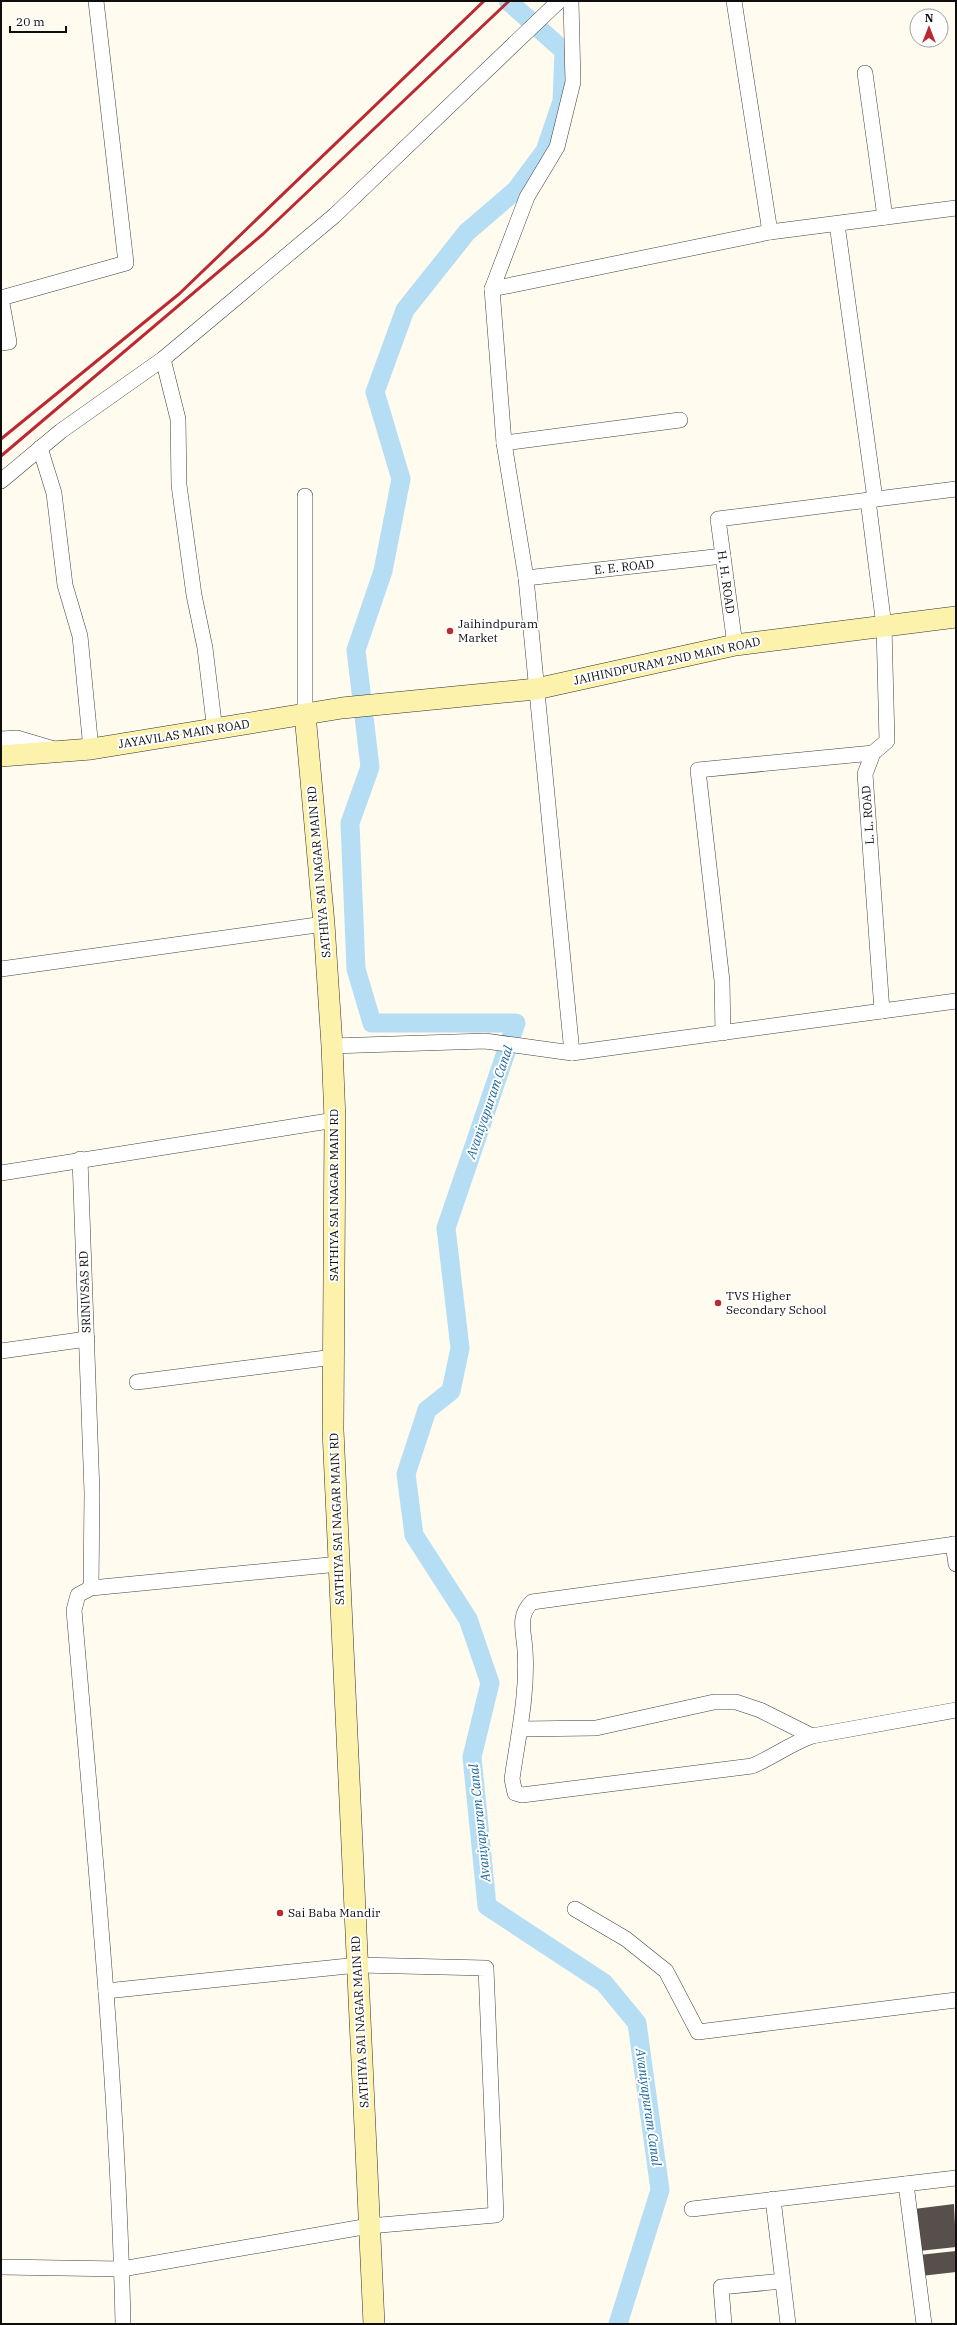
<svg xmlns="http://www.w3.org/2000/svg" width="957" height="2325" font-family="'IBM Plex Serif',serif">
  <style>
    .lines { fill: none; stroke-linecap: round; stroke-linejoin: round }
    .canal { stroke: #b5def5; stroke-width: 19 }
    .building { fill: #564f4b }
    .street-casing { stroke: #414141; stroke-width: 16 }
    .secondary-casing { stroke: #303030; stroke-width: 22 }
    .street { stroke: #fff; stroke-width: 15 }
    .secondary { stroke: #fdf2ac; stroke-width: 21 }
    .rail { stroke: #bb2933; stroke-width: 3 }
    .poi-dot { fill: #bb2933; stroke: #fff; stroke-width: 1.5 }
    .labels { text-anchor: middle; stroke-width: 4; stroke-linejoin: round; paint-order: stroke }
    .street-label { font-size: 12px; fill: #0e0e0e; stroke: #fff }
    .poi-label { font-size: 12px; fill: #0e0e0e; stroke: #fff; text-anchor: start }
    .water-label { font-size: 13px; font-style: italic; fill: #1a669d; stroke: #fff }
  </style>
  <rect width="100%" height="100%" fill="#fffbef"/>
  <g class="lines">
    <polyline class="canal" points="508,1 564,51 562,101 545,151 516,190 467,232 405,310 375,392 401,479 383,571 356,650 370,767 350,823 356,969 372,1023 516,1023 446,1228 460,1348 451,1391 427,1410 406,1474 414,1535 468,1619 490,1683 472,1757 487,1906 604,1983 637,2023 660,2190 618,2324"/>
  </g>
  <g class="building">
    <polygon points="954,2204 956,2247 919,2251 914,2209"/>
    <polygon points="956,2251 956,2272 921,2276 919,2255"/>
  </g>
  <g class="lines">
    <defs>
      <g id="street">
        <polyline points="734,1 770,232"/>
        <polyline points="865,73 885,217"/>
        <polyline points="837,224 875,499"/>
        <polyline points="492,289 527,197 557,147 573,82 571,1"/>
        <polyline points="1,343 9,342 1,298 126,263 96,1"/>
        <polyline points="163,359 178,419 179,485 194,595 205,648 215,731"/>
        <polyline points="504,443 680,420"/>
        <polyline points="40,448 54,493 65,585 80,636 91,749"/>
        <polyline points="1,481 61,431 163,359 334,216 559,1"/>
        <polyline points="305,496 305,714"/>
        <polyline points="868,500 884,626 887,741 873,753 865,774 882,1011"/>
        <polyline points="526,578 723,556"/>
        <polyline points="735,645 718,519 956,489"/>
        <polyline points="1,739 17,738 54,749"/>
        <polyline points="1,969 324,924"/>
        <polyline points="723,1033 722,981 698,770 873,753"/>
        <polyline points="332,1046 485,1041 572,1053 956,1001"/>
        <polyline points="572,1053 526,578 504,443 492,289 770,232 956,208"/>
        <polyline points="80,1159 92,1493 91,1588"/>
        <polyline points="1,1173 335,1120"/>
        <polyline points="1,1351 87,1339"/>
        <polyline points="137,1382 334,1357"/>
        <polyline points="953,1544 956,1564"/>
        <path d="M956,1544L532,1602C517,1616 524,1632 525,1650C528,1694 518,1736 512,1779L515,1793L522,1795L752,1766C773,1757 790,1744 812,1736L956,1710"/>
        <polyline points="520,1729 596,1728 714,1702 736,1702 760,1710 812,1736"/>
        <polyline points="575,1909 626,1939 666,1971 698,2032 956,2000"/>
        <polyline points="906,2184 924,2324"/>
        <polyline points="773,2199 788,2324"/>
        <polyline points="692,2209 956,2178"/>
        <polyline points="1,2267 122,2269 369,2226 496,2215 486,1968 358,1965 106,1991"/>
        <path d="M123,2324C118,2086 94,1848 74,1610L78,1595L91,1588L339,1564"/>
        <polyline points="724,2324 721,2287 783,2281"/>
      </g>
      <g id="secondary">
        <polyline points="305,714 324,924 332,1046 335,1120 333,1430 374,2324"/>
        <polyline points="1,756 91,749 342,708 536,689 735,645 956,617"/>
      </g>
    </defs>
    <use href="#street" class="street-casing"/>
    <use href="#secondary" class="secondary-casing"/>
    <use href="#street" class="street"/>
    <use href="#secondary" class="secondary"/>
    <g class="rail">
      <polyline points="1,439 179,294 484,1"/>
      <polyline points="1,456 263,234 509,1"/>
    </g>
  </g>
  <g class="poi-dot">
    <circle cx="450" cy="631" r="4"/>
    <circle cx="718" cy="1303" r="4"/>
    <circle cx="280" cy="1913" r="4"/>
  </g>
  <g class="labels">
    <g class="street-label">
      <text transform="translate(624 567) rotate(-6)" y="4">E. E. ROAD</text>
      <text transform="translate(726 582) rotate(82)" y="4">H. H. ROAD</text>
      <text transform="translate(667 661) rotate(-12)" y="4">JAIHINDPURAM 2ND MAIN ROAD</text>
      <text transform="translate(184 734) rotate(-9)" y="4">JAYAVILAS MAIN ROAD</text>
      <text transform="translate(868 815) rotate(-94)" y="4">L. L. ROAD</text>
      <text transform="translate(319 872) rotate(-95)" y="4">SATHIYA SAI NAGAR MAIN RD</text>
      <text transform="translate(334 1195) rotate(-90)" y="4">SATHIYA SAI NAGAR MAIN RD</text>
      <text transform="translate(85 1292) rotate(-92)" y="4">SRINIVSAS RD</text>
      <text transform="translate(337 1519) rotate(-92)" y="4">SATHIYA SAI NAGAR MAIN RD</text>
      <text transform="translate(360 2022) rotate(-93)" y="4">SATHIYA SAI NAGAR MAIN RD</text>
    </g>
    <g class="poi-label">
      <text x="458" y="628">Jaihindpuram<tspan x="458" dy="14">Market</tspan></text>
      <text x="726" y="1300">TVS Higher<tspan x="726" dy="14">Secondary School</tspan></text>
      <text x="288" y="1917">Sai Baba Mandir</text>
    </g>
    <g class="water-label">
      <text transform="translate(489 1102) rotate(-71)" y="5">Avaniyapuram Canal</text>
      <text transform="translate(479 1823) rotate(-96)" y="5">Avaniyapuram Canal</text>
      <text transform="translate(649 2107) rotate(82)" y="5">Avaniyapuram Canal</text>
    </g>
  </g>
  <rect width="957" height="2325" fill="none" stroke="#0e0e0e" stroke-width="4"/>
  <g transform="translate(929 28)"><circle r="19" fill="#ffffff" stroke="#9f9f9f"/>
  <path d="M0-3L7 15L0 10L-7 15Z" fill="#bb2933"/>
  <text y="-6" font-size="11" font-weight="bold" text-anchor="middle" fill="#0e0e0e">N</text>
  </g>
  <path d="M10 26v6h56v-6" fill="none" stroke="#0e0e0e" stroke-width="2"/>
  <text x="16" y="26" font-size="12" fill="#0e0e0e" stroke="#ffffff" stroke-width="3" paint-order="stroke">20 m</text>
</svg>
